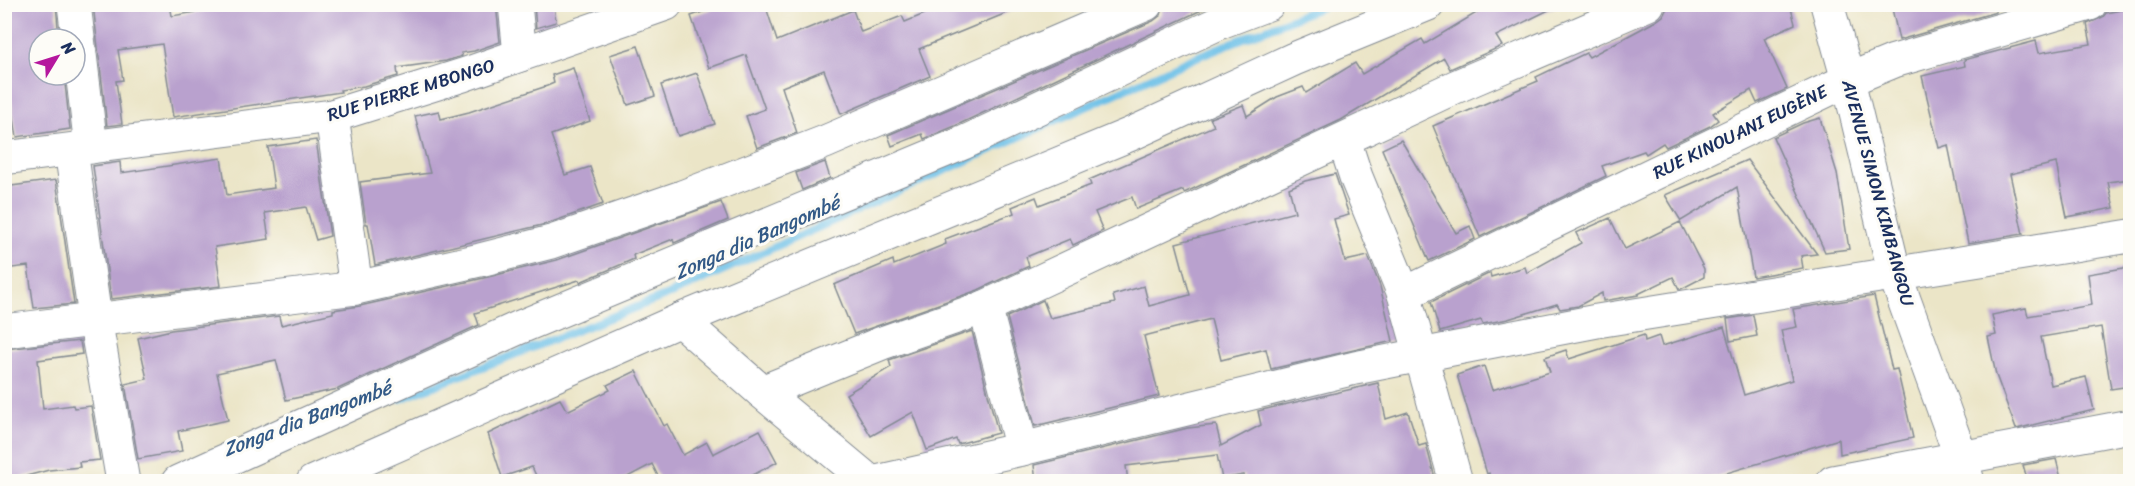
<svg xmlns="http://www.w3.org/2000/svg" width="2135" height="486" font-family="Sriracha,sans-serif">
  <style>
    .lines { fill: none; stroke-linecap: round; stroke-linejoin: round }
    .stream { stroke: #6bbfe7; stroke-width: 8 }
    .building { fill: #b9a1ce }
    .minor-casing { stroke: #838a92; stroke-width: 35 }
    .minor { stroke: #fff; stroke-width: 33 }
    .labels { text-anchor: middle; stroke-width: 6; stroke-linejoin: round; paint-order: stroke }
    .street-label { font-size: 18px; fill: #1b2f5e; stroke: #fdfcf7 }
    .water-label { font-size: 20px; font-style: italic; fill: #335a87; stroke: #fdfcf7 }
  </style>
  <rect width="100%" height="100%" fill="#fdfcf7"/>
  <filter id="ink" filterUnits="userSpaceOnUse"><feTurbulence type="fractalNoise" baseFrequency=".0167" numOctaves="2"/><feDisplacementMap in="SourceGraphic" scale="12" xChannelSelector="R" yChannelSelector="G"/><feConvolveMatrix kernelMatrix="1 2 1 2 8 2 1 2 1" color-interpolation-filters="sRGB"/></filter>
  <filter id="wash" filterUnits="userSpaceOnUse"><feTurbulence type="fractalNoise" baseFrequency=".008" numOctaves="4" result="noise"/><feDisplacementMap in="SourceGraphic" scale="24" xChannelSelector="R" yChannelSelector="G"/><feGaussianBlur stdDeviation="1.35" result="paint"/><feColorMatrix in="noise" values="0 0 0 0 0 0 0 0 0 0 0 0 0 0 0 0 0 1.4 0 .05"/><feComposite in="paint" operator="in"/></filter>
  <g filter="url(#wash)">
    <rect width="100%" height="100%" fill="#ebe5c7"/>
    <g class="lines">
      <polyline class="stream" points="400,399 673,293 1201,55 1329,4"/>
    </g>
    <g id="blocks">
      <g class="building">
        <polygon points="4,4 56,4 59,39 39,39 39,75 64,75 70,129 17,137 4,58"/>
        <polygon points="93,4 170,4 172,16 227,7 227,4 496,4 500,42 474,51 461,53 462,56 446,61 397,68 398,76 364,86 340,90 341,92 173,117 162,44 118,50 123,80 116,81 122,124 107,126"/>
        <polygon points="534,4 554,4 556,22 536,28"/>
        <polygon points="726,4 765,4 777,41 853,10 861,32 902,16 905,22 949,4 1026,5 919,49 930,76 841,114 824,70 782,87 797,133 757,148 746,116 765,109 746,55 709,68 691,16"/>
        <polygon points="1164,4 1214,4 955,126 924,139 922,134 892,146 888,135 1153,21 1161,15"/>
        <polygon points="1491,4 1561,4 1496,36 1502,46 1450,69 1444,58 1341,120 1184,193 1183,190 1136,209 1132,197 1095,212 1103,231 1073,245 1070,239 1026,257 1029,266 978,290 854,334 834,285 893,260 894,265 946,244 945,239 1014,213 1012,207 1036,197 1039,205 1091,185 1089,180 1214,126 1210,118 1213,117 1243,105 1247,116 1277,97 1303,87 1306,93 1355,63 1362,74 1422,39 1425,44"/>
        <polygon points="1669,4 1790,4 1795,24 1764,38 1787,89 1757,103 1751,90 1713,113 1718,120 1710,126 1666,147 1663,143 1646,154 1644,151 1602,166 1606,176 1480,237 1433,126 1538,81 1536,77 1586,53 1589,57 1656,21 1663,16"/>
        <polygon points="1891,4 1994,4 1996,12 1899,40"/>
        <polygon points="2130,8 2130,179 2108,182 2114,208 2067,217 2056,163 2010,174 2023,234 1968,243 1948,145 1939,148 1922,76 1965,66 1964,60 2036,41 2039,53 2091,44 2087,24 2103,17 2106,13"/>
        <polygon points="638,46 655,96 628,105 610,55"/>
        <polygon points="573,68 590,121 551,135 565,175 590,167 603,204 546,224 375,265 368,224 366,224 360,182 430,173 415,116 439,111 441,119 469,112 547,86 554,83 552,75"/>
        <polygon points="697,73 715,124 678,136 661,85"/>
        <polygon points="1820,118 1837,173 1849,249 1825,252 1773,137 1803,123"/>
        <polygon points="316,140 330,236 316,240 306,207 265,213 269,239 215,247 221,286 111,299 93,166 120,162 121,173 221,158 227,195 274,188 268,147"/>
        <polygon points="1401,140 1456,233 1470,226 1475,239 1429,261 1382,149"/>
        <polygon points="1747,160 1817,254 1801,256 1803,268 1753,277 1737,187 1681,221 1665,195"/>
        <polygon points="825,162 830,178 802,190 796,173"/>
        <polygon points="1335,174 1349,215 1334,219 1345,261 1368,256 1380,286 1393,341 1271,369 1266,349 1221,360 1211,319 1144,336 1159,396 1035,426 1007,317 1043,300 1050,318 1115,303 1113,295 1144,286 1149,306 1190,295 1176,243 1295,212 1289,188 1305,181"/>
        <polygon points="56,180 74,304 34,308 28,266 4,269 4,187"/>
        <polygon points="721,202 728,220 674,243 673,239 633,255 634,259 580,282 579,280 475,313 479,325 338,389 286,400 276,360 217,373 228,420 178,431 182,451 138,459 125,384 147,379 138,338 171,330 279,316 281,325 333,313 333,310 360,306 484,278 557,260"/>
        <polygon points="1610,218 1625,249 1680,222 1704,269 1704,277 1681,289 1679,289 1673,277 1638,294 1638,295 1603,301 1602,293 1578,306 1560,309 1557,304 1508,319 1483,324 1481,320 1440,332 1431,302 1490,273 1491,277 1525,267 1527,273 1581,243 1576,233"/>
        <polygon points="2130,267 2130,386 2111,389 2101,327 2041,337 2051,385 2086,377 2094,410 2016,429 1996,375 1988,337 1996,335 1992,315 2026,308 2028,316 2092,305 2088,274"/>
        <polygon points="1874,296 1892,370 1897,369 1913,438 1840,454 1839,439 1697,482 1491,482 1489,473 1487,474 1457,375 1484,366 1492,390 1550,372 1545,357 1566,350 1569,359 1644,335 1645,341 1659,336 1662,346 1724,327 1744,395 1792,380 1781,330 1797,327 1793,309"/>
        <polygon points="1753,315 1757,336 1730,341 1727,319"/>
        <polygon points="972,331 998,433 958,444 956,439 927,450 913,412 871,436 846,394 891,367 889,360"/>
        <polygon points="80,341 82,354 38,360 43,409 73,405 74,408 91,406 100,460 79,462 80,467 49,470 4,482 4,349"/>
        <polygon points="636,371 664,426 667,424 683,455 707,442 713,454 760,430 777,462 740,482 661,482 652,464 618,482 539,482 532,467 502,477 488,434 560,399 567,411 610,390 607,385"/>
        <polygon points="1378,383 1386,419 1408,412 1419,446 1426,444 1436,482 1245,482 1244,475 1222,479 1217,455 1126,466 1128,482 1036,482 1034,465 1188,428 1216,425 1221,446 1261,425 1258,411"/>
        <polygon points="2056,459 2062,482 2028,482 2023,465"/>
      </g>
    </g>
  </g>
  <g filter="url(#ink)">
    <use href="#blocks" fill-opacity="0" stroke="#838a92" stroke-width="1.5"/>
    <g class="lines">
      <defs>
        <g id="minor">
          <polyline points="74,4 91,147"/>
          <polyline points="515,4 520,55"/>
          <polyline points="1827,4 1848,80 1895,275 1961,457 1968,482"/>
          <polyline points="332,116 356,288"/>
          <polyline points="1344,140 1356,177 1404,294 1456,482"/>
          <polyline points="71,150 95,318 123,482"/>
          <polyline points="4,158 332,116 463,75 666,4"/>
          <polyline points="1404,294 1848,80 1894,61 2090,4"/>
          <polyline points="985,307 1022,449"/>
          <polyline points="680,320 762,392 870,482"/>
          <polyline points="4,331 356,288 480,260 551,242 682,197 825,142 1146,4"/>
          <polyline points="762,392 882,343 985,307 1455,87 1648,4"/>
          <polyline points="178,482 518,328 963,143 1223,21 1268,4"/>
          <polyline points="313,482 680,320 1131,134 1294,59 1428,4"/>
          <polyline points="876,482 1022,449 1355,368 1421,355 1597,321 2130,236"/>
          <polyline points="1833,482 2130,426"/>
        </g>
      </defs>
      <use href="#minor" class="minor-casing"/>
      <use href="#minor" class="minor"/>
    </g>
  </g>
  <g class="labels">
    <g class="street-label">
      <text transform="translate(411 90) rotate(-17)" y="6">RUE PIERRE MBONGO</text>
      <text transform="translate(1740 132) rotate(-26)" y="6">RUE KINOUANI EUGÈNE</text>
      <text transform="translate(1878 193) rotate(75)" y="6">AVENUE SIMON KIMBANGOU</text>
    </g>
    <g class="water-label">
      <text transform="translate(757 237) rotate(-24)" y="7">Zonga dia Bangombé</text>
      <text transform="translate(307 418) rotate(-21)" y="7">Zonga dia Bangombé</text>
    </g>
  </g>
  <rect width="2135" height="486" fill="none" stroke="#fdfcf7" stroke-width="24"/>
  <g transform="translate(57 57) rotate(52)"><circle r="28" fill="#fdfcf7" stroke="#a3aaba" stroke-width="1.5"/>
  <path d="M0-4.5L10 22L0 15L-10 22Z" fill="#b5179e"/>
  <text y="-9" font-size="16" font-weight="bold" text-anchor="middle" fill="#1b2f5e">N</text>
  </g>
</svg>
